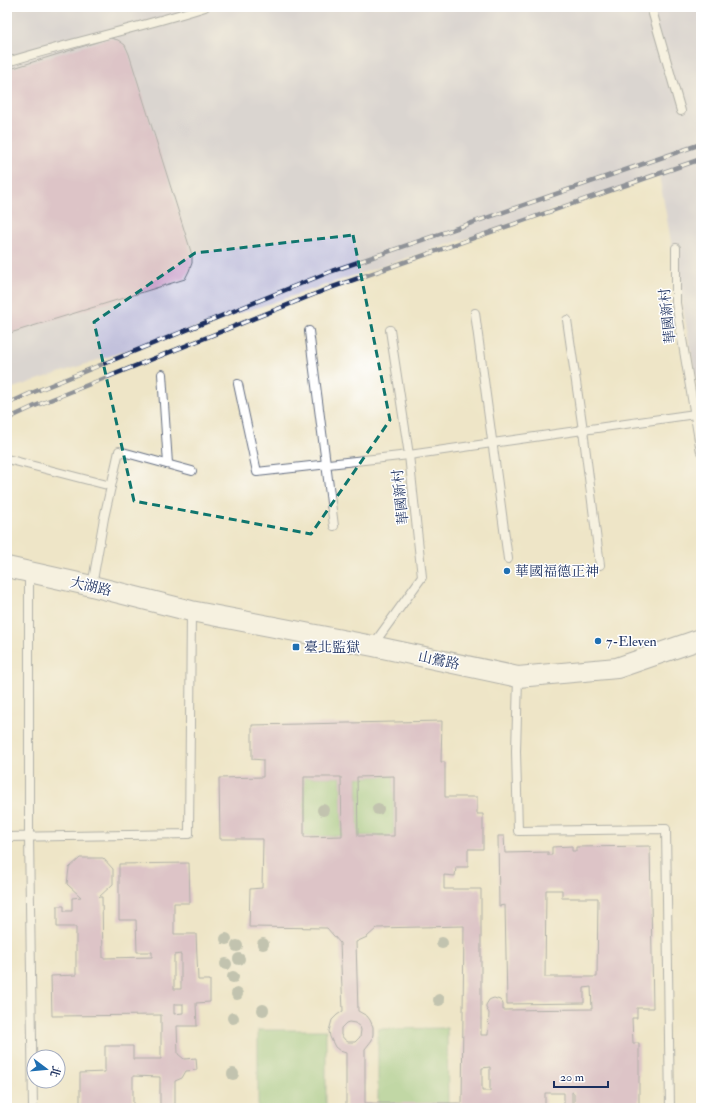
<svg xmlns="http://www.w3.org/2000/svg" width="708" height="1115" font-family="'IM FELL Double Pica','Noto Serif TC',serif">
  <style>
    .industrial { fill: #c2c1dc }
    .green { fill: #89c57b; stroke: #527a6c }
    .building { fill: #c79cc8; fill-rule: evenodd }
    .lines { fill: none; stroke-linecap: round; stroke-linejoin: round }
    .service-casing { stroke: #656f83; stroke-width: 10 }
    .tertiary-casing { stroke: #656f83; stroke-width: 22 }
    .service { stroke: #fff; stroke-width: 8 }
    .tertiary { stroke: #fff; stroke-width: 20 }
    .rail-casing { stroke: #1b2f5e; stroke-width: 4.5 }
    .rail { stroke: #fff; stroke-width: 3; stroke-dasharray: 9; stroke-linecap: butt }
    .tree { fill: #8c9a92 }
    .marked { fill: none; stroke: #0f766e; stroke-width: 3; stroke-dasharray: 8 5; stroke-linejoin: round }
    .poi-dot { fill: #1f6fb2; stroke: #fff; stroke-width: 1.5 }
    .labels { text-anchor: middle; stroke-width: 3; stroke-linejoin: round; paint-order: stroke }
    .street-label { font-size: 14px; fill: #1b2f5e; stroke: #fff }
    .poi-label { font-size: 14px; fill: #1b2f5e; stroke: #fff; text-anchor: start }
  </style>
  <rect width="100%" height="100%" fill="#fff"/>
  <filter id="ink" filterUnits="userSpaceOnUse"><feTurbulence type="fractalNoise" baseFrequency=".025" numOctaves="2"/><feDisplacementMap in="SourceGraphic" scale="8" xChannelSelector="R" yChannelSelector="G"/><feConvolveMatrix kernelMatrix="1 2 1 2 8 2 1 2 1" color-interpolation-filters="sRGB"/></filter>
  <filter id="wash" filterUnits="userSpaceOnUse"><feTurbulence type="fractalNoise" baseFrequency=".012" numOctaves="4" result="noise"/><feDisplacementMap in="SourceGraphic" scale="16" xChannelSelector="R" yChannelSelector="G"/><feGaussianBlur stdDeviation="0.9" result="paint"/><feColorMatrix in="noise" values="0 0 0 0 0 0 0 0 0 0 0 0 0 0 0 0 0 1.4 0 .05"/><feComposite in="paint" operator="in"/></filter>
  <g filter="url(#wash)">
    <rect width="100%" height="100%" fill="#eee5c7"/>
    <polygon class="industrial" points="7,7 701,7 701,408 659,175 7,390"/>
    <g class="green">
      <polygon points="394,776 394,836 358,836 357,777"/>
      <polygon points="304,777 341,777 342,836 304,837"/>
      <polygon points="447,1028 448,1103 378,1104 378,1029"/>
      <rect x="258" y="1030" width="68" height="78"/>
    </g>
    <g id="blocks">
      <g class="building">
        <polygon points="110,38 118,40 125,45 129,54 192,255 192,263 189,271 185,279 7,334 7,70"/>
        <path d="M442,721L441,762H445V797H477V814H483V849H468V867H456L455,876L444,875V889H481V1035H488L489,1013L486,1008V1005L489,1000L491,999L494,998L500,1000L503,1004V1010L592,1009L591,987L584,988V1003L507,1004L505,905L499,906L498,836H504L505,853L548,852V855H552V847L572,846V851H576V847L650,846L653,1008H637V1018H632L633,1043H639V1108H574V1093L572,1092V1108H564V1093H545V1108H346V1053L340,1051L335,1047L330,1037L329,1031L332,1020L337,1015L343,1011L340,943L327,928L249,927L250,889L262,888L263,839H220L219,778L263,777V760L252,759V725ZM394,776V836H358L357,777ZM304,777H341L342,836L304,837ZM546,890H562V898H598L597,977H545ZM464,926L462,1103H365V1049L372,1040L373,1034V1027L370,1020L367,1016L358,1011L356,942L367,937L377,928ZM349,1022L355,1023L360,1027L361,1030L360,1037L355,1042H348L345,1040L341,1035V1028L346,1023ZM490,1067V1091H482V1068Z"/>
        <path d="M80,858H103L113,869V884L99,897H102L103,958L152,957V952H137L136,920H119V864L189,863L190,903H174V934H196L198,980H210V1002L196,1003L197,1026H177L178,1054L184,1059L196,1058L197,1070L186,1071L182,1078L175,1081V1108H160V1077L133,1076V1108H80V1073L105,1072V1046H133V1059H161V1015L52,1016L51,976L76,975V927H57V906H64V911H72V898L81,897L67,884L69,868ZM181,954V989H174V955ZM174,1004H183V1013L174,1014Z"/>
      </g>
    </g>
  </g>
  <g filter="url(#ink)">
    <use href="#blocks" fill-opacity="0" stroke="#656f83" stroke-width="1"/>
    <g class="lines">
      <defs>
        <g id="service">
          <polyline points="651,7 681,111"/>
          <path d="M7,62C72,42 139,28 205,7"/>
          <polyline points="676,248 676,303 701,452"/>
          <polyline points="475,313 508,559"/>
          <polyline points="567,320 583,430 600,565"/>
          <polyline points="309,331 334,526"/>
          <polyline points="162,374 168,464"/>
          <polyline points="238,384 257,472 409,455 695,414"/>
          <polyline points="7,459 111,486"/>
          <polyline points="29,573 29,837 33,1108"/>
          <polyline points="92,586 104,518 119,451 192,471"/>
          <polyline points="373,645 422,577 409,455 390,330"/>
          <polyline points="518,678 516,751 518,831 666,829 670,1108"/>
          <polyline points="7,837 189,834 191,612"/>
        </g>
        <polyline id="tertiary" points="7,567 92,586 191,611 373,646 518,677 617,668 701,639"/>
      </defs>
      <use href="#service" class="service-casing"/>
      <use href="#tertiary" class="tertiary-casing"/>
      <use href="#service" class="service"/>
      <use href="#tertiary" class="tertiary"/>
      <defs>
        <g id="rail">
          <polyline points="7,404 29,394 332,271 701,144"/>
          <polyline points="7,419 35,406 330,288 701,159"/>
        </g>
      </defs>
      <use href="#rail" class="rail-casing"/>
      <use href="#rail" class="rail"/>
    </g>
    <g class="tree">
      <circle cx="378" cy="809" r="6"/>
      <circle cx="323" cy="810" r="6"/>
      <circle cx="226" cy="939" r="6"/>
      <circle cx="442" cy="943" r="6"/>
      <circle cx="263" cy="944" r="6"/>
      <circle cx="237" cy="946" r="6"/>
      <circle cx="239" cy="959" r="6"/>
      <circle cx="226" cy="964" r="6"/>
      <circle cx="233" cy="977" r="6"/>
      <circle cx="237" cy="994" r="6"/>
      <circle cx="439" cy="1000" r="6"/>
      <circle cx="263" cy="1010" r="6"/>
      <circle cx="233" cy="1018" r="6"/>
      <circle cx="233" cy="1074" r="6"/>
    </g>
  </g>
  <path d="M0 0H708V1115H0ZM353,235L390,420L311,534L134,501L94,322L195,253Z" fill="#eee5c7" fill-opacity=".55" fill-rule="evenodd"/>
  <path class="marked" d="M353,235L390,420L311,534L134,501L94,322L195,253Z"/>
  <g class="poi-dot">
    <circle cx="507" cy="571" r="4"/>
    <circle cx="598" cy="641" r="4"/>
    <rect x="292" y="643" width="8" height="8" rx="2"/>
  </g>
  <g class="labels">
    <g class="street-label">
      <text transform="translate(667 316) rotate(-96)" y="5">華國新村</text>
      <text transform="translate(400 497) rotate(-96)" y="5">華國新村</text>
      <text transform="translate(91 586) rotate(13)" y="5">大湖路</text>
      <text transform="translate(439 660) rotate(12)" y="5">山鶯路</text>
    </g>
    <g class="poi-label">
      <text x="515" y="576">華國福德正神</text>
      <text x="606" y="646">7-Eleven</text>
      <text x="304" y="652">臺北監獄</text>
    </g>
  </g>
  <rect width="708" height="1115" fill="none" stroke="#fff" stroke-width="24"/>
  <g transform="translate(46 1069) rotate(106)"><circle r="19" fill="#ffffff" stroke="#a4acbf"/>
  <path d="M0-3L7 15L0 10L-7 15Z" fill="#1f6fb2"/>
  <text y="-6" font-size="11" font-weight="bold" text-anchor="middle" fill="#1b2f5e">北</text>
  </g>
  <path d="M554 1081v6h54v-6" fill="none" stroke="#1b2f5e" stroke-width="2"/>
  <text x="560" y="1081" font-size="12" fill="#1b2f5e" stroke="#ffffff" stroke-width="3" paint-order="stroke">20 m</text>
</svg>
